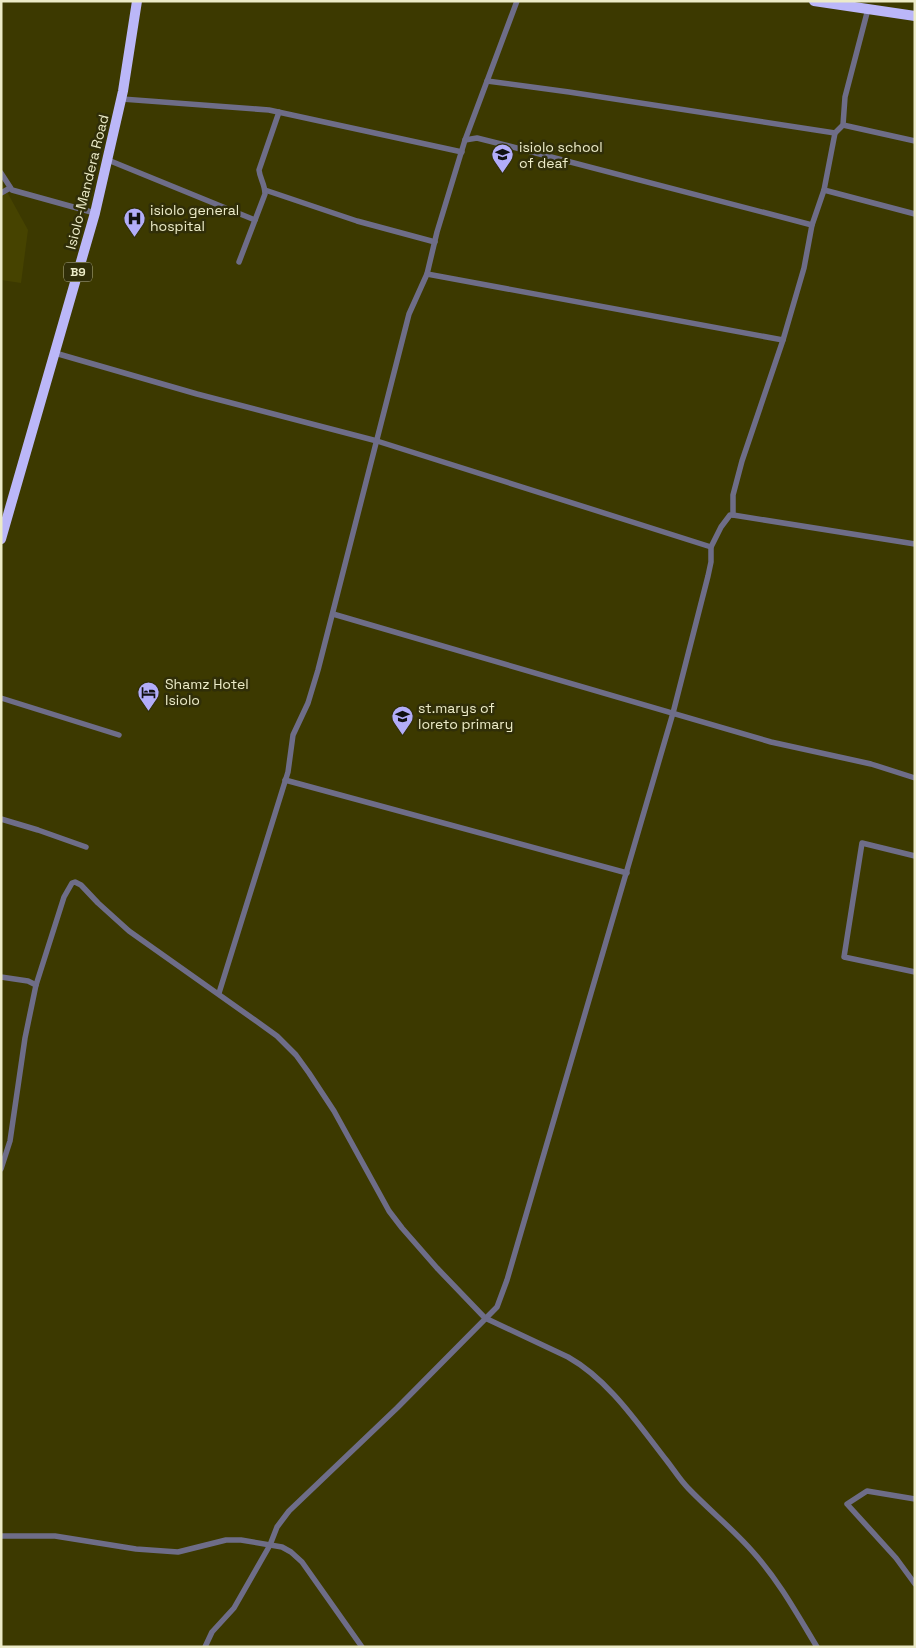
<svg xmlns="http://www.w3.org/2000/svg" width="916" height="1648" font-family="'Space Grotesk',sans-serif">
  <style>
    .built { fill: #464300 }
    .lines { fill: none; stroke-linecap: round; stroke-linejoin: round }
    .street { stroke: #6e6d88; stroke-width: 5.5 }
    .highway { stroke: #bbb7f8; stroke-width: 10 }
    .labels { text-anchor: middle; stroke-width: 5; stroke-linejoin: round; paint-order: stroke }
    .shield { fill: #302e08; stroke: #b4b28e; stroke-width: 1 }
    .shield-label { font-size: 12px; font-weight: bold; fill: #ecebc8 }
    .poi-label { font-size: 14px; fill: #ecebc8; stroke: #302e08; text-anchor: start }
    .street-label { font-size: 14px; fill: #ecebc8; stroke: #302e08 }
  </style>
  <rect width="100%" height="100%" fill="#3c3900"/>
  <polygon class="built" points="1,181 28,230 21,283 1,280"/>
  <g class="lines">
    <g class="street">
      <polyline points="487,81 569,92 835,133"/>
      <polyline points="122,99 269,110 462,152"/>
      <polyline points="843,125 915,141"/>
      <polyline points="465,140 477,138 509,146 812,225"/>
      <polyline points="108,160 255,220"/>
      <polyline points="1,173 12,190 95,213"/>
      <polyline points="265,190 357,221 435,242"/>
      <polyline points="824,190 915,214"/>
      <polyline points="1,193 10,188"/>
      <path d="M239,262L265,194C265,184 260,179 259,170L279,112"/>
      <polyline points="427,274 783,340"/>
      <polyline points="55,353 197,394 377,441 711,547"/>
      <polyline points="733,515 915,544"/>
      <polyline points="333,614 771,742 871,764 915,778"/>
      <polyline points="1,698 119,735"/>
      <polyline points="285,780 627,873"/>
      <polyline points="1,819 38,830 86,847"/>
      <polyline points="915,856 862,843 844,957 915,972"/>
      <polyline points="1,977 28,981 36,985"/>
      <polyline points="219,993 288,772 293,735 308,703 318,670 409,314 427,274 437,232 465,140 517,1"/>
      <path d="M1,1169L10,1141L25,1038L36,985L64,897L72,883L75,882L81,885L98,903L129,931L259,1023L277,1036L296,1055L309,1073L334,1111L389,1211L402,1228L437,1268L485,1318L568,1357C609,1380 638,1424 667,1461C674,1470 680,1480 688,1488C709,1510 733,1529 753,1552C779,1581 797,1614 817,1647"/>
      <polyline points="915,1499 867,1491 847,1504 896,1558 915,1584"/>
      <polyline points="1,1536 55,1536 136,1549 178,1552 226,1540 241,1540 282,1547 291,1552 302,1562 362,1647"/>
      <polyline points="205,1647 212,1632 234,1608 270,1545 277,1527 289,1511 397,1408 497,1307 507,1280 673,713 708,576 711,562 711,547 721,527 730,515 733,515 733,495 742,461 783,340 804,268 812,225 824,190 835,133 843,125 845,97 868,9"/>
    </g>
    <g class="highway">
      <polyline points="814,1 915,16"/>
      <polyline points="1,539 95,213 123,91 137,1"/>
    </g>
  </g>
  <defs>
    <symbol id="school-pin" viewBox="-11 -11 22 30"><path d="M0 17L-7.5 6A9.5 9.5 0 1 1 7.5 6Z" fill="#b2adf9" stroke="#302e08"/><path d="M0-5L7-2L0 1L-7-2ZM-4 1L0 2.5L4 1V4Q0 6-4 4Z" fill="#111"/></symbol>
    <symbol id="hospital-pin" viewBox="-11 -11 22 30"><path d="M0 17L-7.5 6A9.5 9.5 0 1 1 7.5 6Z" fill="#b2adf9" stroke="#302e08"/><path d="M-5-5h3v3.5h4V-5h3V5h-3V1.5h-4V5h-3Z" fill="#111"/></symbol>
    <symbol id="hotel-pin" viewBox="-11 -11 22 30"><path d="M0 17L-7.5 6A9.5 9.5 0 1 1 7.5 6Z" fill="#b2adf9" stroke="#302e08"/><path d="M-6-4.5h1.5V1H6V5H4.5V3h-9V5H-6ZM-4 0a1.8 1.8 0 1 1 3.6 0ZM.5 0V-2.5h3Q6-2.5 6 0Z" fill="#111"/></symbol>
  </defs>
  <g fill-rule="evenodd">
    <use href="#school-pin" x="490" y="142" width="25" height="34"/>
    <use href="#hospital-pin" x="122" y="206" width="25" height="34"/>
    <use href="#hotel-pin" x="136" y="680" width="25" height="34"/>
    <use href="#school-pin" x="390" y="704" width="25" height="34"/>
  </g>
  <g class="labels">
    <rect class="shield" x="64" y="262.5" width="28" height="19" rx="4"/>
    <g class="shield-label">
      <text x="78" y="276">B9</text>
    </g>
    <g class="poi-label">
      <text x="519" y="152">isiolo school<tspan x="519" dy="16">of deaf</tspan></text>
      <text x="150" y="215">isiolo general<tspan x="150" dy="16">hospital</tspan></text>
      <text x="165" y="689">Shamz Hotel<tspan x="165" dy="16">Isiolo</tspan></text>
      <text x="418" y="713">st.marys of<tspan x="418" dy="16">loreto primary</tspan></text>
    </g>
    <g class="street-label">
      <text transform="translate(87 182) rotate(-76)" y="5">Isiolo-Mandera Road</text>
    </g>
  </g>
  <rect width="916" height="1648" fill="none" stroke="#ecebc8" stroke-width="5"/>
</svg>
